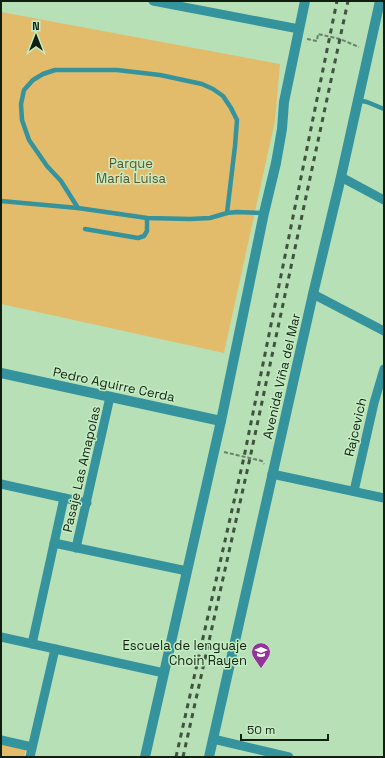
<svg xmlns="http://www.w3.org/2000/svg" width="385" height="758" font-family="'Space Grotesk',sans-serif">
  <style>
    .green { fill: #e2bc6a }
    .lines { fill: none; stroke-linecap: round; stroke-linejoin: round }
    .path { stroke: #668266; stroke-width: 2; stroke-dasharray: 4 2; stroke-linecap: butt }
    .service { stroke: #34939d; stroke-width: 4.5 }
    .minor { stroke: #34939d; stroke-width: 9 }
    .tertiary { stroke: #34939d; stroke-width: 10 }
    .rail { stroke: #3e543e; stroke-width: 3; stroke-dasharray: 5 5; stroke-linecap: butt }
    .labels { text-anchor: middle; stroke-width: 3; stroke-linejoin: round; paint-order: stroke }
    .park-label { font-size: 13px; fill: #655126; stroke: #c5edc4 }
    .street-label { font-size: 13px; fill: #101f10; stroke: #c5edc4 }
    .poi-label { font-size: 13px; fill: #101f10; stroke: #c5edc4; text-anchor: end }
  </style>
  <rect width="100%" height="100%" fill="#b8e0b7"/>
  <g class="green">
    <polygon points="1,12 280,64 275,121 224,353 1,304"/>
    <polygon points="1,743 26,749 24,757 1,757"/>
  </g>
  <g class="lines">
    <g class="path">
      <polyline points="307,39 317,41 318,34 340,39 359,47"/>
      <polyline points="224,452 262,461 264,464"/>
    </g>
    <g class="service">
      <polyline points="357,100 367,102 384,109"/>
      <polyline points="1,201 78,208 147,218 190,219 210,218 227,213 237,212 264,213"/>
      <polyline points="78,208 61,181 47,166 29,140 22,120 21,104 24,90 33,80 43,74 55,70 117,70 160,75 202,84 213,89 223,96 231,108 237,120 235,146 227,213"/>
      <polyline points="85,229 138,238 144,236 147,231 147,218"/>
    </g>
    <g class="minor">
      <polyline points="153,1 299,29"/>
      <polyline points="341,177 384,200"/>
      <polyline points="313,294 384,331"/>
      <polyline points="272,474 384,498"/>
      <polyline points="1,484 87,503"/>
      <polyline points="354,491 374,403 384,369"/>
      <polyline points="54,543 187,571"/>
      <polyline points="76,548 110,397"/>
      <polyline points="1,637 164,673"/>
      <polyline points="32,644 64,498"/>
      <polyline points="213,739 289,757"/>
      <polyline points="1,740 32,747"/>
      <polyline points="30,757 55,649"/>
    </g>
    <g class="tertiary">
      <polyline points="1,373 221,421"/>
      <polyline points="145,757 221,421 264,213 276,163 282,129 284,102 305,1"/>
      <polyline points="209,757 313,294 341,177 380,1"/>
    </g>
    <g class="rail">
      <polyline points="176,757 244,457 337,1"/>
      <polyline points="183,757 250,458 348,1"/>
    </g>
  </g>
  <defs>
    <symbol id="school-pin" viewBox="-11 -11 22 30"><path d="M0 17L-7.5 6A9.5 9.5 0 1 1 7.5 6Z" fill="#93339b" stroke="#c5edc4"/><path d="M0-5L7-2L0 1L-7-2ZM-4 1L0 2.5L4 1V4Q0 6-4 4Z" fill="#fff"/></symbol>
  </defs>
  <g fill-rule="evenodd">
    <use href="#school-pin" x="250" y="641" width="22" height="30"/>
  </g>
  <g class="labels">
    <g class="park-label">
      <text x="131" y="168">Parque<tspan x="131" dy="15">María Luisa</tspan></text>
    </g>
    <g class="street-label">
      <text transform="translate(281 376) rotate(-77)" y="5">Avenida Viña del Mar</text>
      <text transform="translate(114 384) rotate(12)" y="5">Pedro Aguirre Cerda</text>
      <text transform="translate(355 427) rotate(-77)" y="5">Rajcevich</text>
      <text transform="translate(81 469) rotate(-77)" y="5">Pasaje Las Amapolas</text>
    </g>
    <g class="poi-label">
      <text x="247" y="650">Escuela de lenguaje<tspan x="247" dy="15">Choin Rayen</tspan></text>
    </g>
  </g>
  <rect width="385" height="758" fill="none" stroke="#101f10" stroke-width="4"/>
  <g transform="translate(36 36)" stroke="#c5edc4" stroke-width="3" paint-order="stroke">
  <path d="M0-3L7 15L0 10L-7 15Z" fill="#101f10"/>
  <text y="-6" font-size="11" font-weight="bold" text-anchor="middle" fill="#101f10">N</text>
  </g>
  <path d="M241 734v6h87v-6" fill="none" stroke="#101f10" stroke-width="2"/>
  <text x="247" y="734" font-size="12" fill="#101f10" stroke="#c5edc4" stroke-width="3" paint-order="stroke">50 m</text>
</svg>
